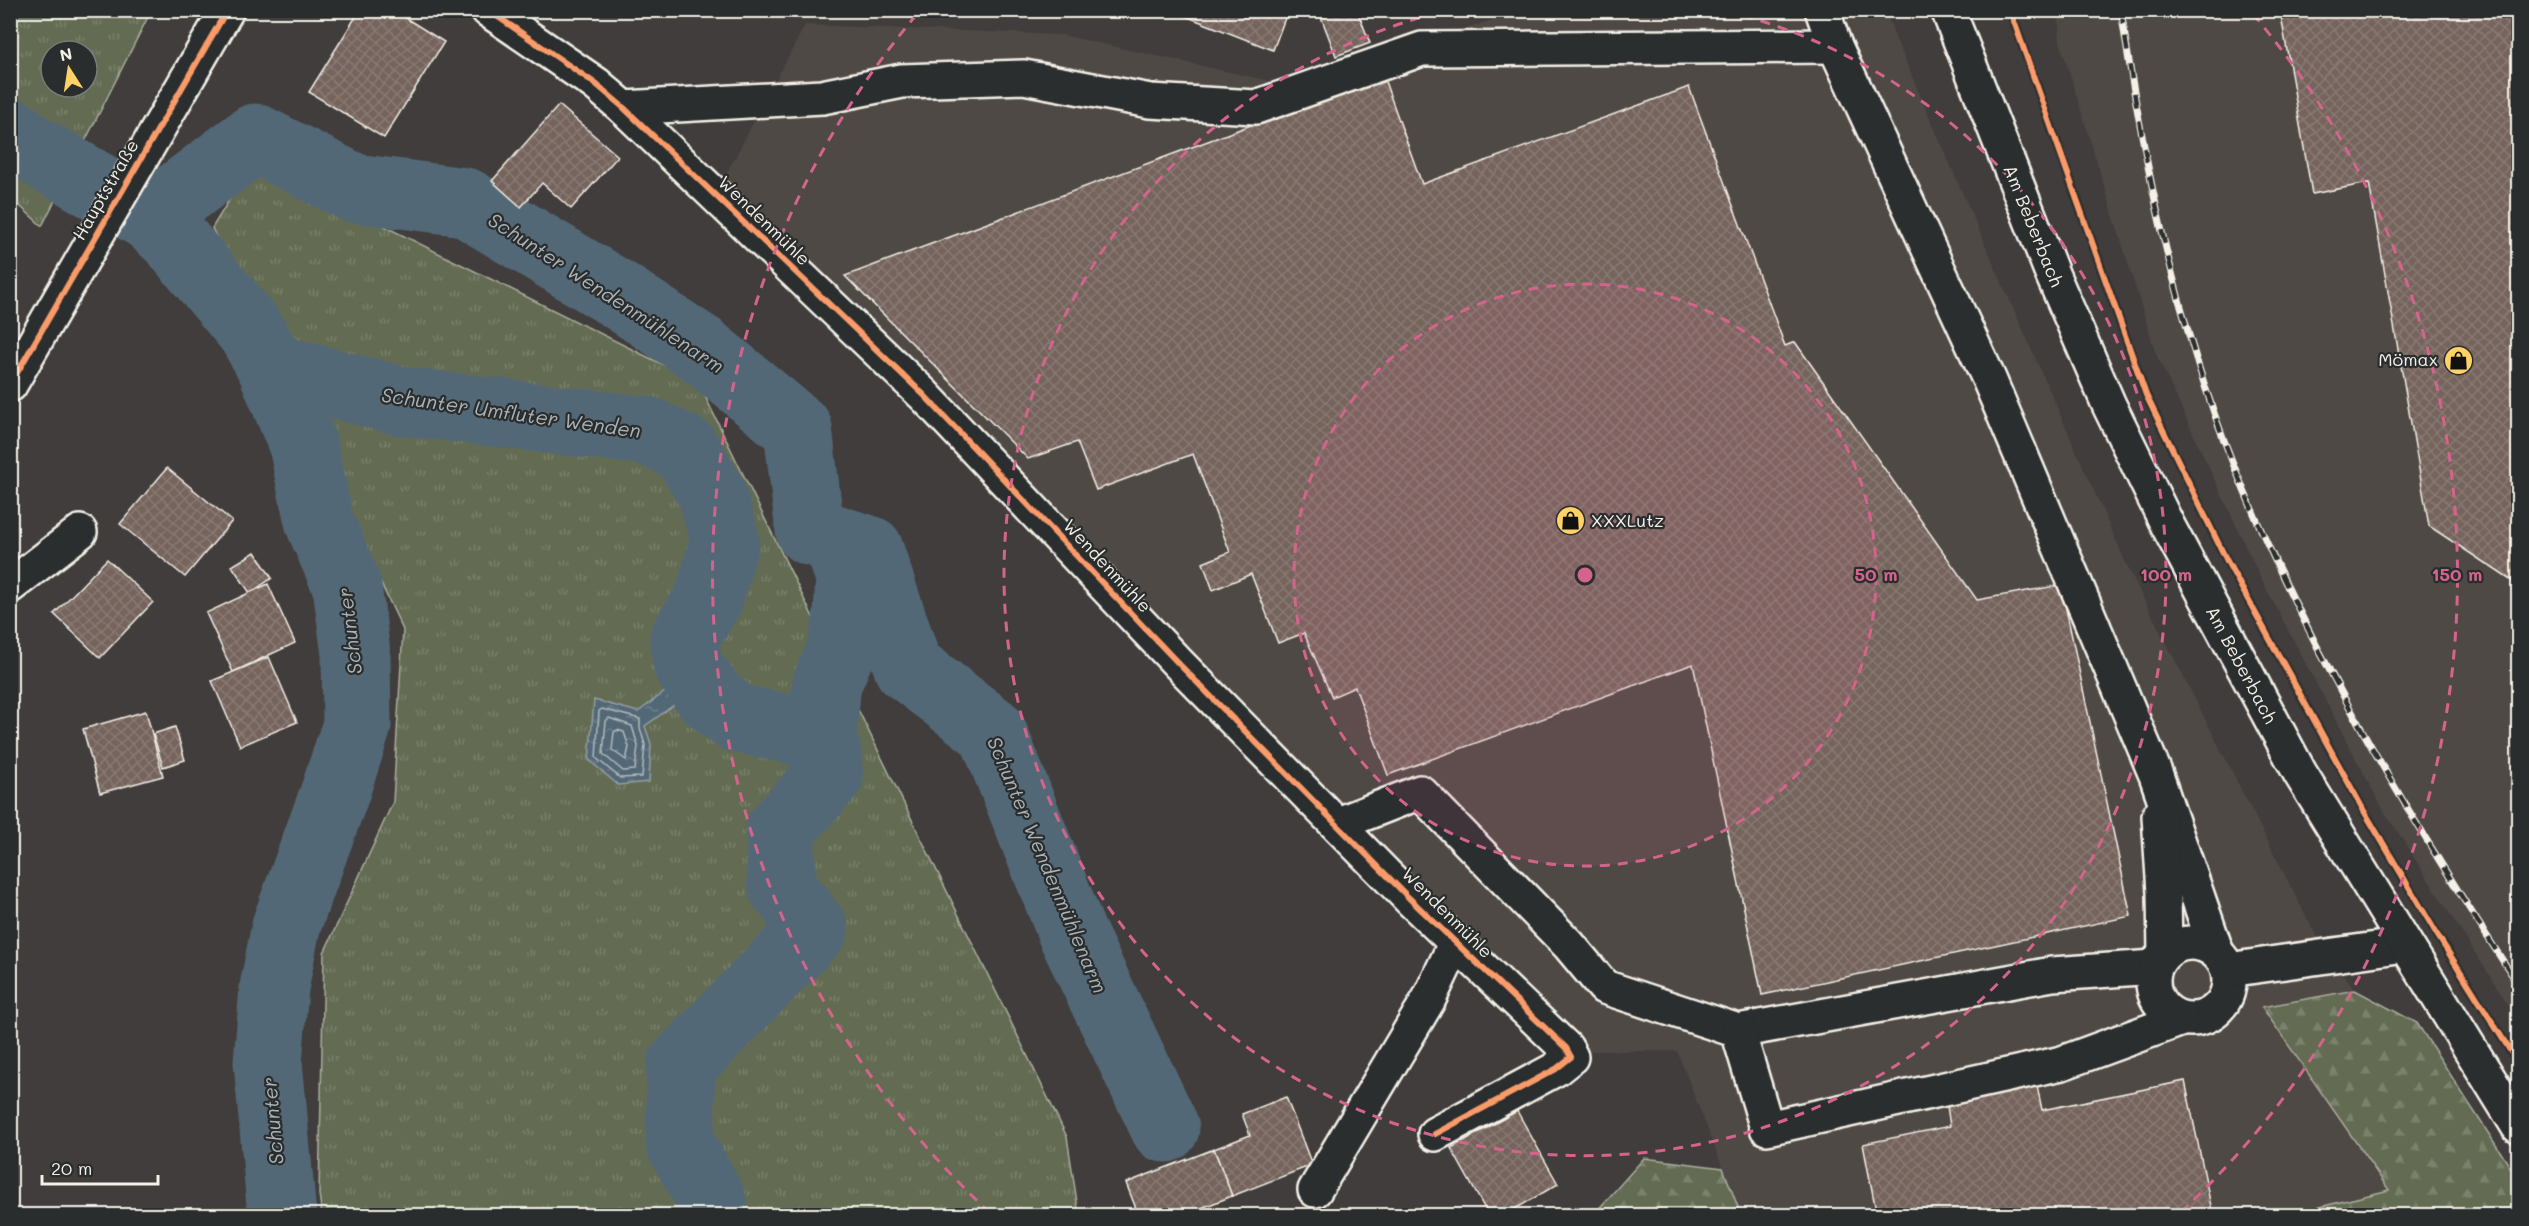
<svg xmlns="http://www.w3.org/2000/svg" width="2529" height="1226" font-family="Mali,sans-serif">
  <style>
    .built { fill: #504845 }
    .grass { fill: url(#grass-tufts); stroke: #acae9e; stroke-width: 1.5; fill-rule: evenodd }
    .forest { fill: url(#forest-firs); stroke: #acae9e; stroke-width: 1.5 }
    .water { fill: url(#water-ripples); stroke: #939fa4; stroke-width: 1.5 }
    .lines { fill: none; stroke-linecap: round; stroke-linejoin: round }
    .shore { stroke: #b4babb; stroke-width: 1.5 }
    .river { stroke: #536877; stroke-width: 69 }
    .building { fill: url(#building-cross-hatch); stroke: #f4f1e8; stroke-width: 1.5 }
    .minor-casing { stroke: #f4f1e8; stroke-width: 38 }
    .major-casing { stroke: #f4f1e8; stroke-width: 38 }
    .minor { stroke: #2a2d2e; stroke-width: 33 }
    .major { stroke: #2a2d2e; stroke-width: 33 }
    .rail-casing { stroke: #f4f1e8; stroke-width: 7 }
    .rail { stroke: #2a2d2e; stroke-width: 4.5; stroke-dasharray: 14; stroke-linecap: butt }
    .cycleway-casing { stroke: #2a2d2e; stroke-width: 10 }
    .cycleway { stroke: #fa9b69; stroke-width: 6 }
    .ring { fill: none; stroke: #d4648c; stroke-width: 3; stroke-dasharray: 10 8 }
    .labels { text-anchor: middle; stroke-width: 4.5; stroke-linejoin: round; paint-order: stroke }
    .street-label { font-size: 18px; fill: #f4f1e8; stroke: #2a2d2e }
    .poi-label { font-size: 18px; fill: #f4f1e8; stroke: #2a2d2e; text-anchor: end }
    .water-label { font-size: 20px; font-style: italic; fill: #acb3b5; stroke: #2a2d2e }
    .centre { fill: #d4648c; stroke: #2a2d2e; stroke-width: 3 }
    .ring-label { font-size: 18px; text-anchor: middle; font-weight: bold; fill: #d4648c; stroke: #2a2d2e; stroke-width: 4.5; stroke-linejoin: round; paint-order: stroke }
  </style>
  <defs>
    <pattern id="grass-tufts" width="24" height="20" patternUnits="userSpaceOnUse" patternTransform="scale(1.5)"><rect width="24" height="20" fill="#636c53"/><path d="M3 7l-1-3M5 7V3M7 7l1-3M15 17l-1-3M17 17v-4M19 17l1-3" fill="none" stroke="#7a816c"/></pattern>
    <pattern id="forest-firs" width="22" height="20" patternUnits="userSpaceOnUse" patternTransform="scale(1.5)"><rect width="22" height="20" fill="#636c53"/><path d="M5 1l3.5 6h-7zM16 11l3.5 6h-7z" fill="#7a816c"/></pattern>
    <pattern id="water-ripples" width="26" height="14" patternUnits="userSpaceOnUse" patternTransform="scale(1.5)"><rect width="26" height="14" fill="#536877"/><path d="M2 4q2-2 4 0t4 0M15 11q2-2 4 0t4 0" fill="none" stroke="#6c7e8a"/></pattern>
    <pattern id="building-cross-hatch" width="8" height="8" patternUnits="userSpaceOnUse" patternTransform="scale(1.5)"><rect width="8" height="8" fill="#74635b"/><path d="M0 0l8 8M0 8l8-8" fill="none" stroke="#887a73"/></pattern>
  </defs>
  <rect width="100%" height="100%" fill="#403d3c"/>
  <filter id="ink" filterUnits="userSpaceOnUse"><feTurbulence type="fractalNoise" baseFrequency=".0167" numOctaves="2"/><feDisplacementMap in="SourceGraphic" scale="12" xChannelSelector="R" yChannelSelector="G"/><feConvolveMatrix kernelMatrix="1 2 1 2 8 2 1 2 1" color-interpolation-filters="sRGB"/></filter>
  <g filter="url(#ink)">
    <g class="built">
      <polygon points="1516,11 1886,11 1895,37 1969,208 2129,570 2313,930 2355,990 2262,1007 2389,1191 2287,1216 1741,1215 1677,1051 1582,1051 724,178 805,25 1062,35 1283,84 1486,22 1515,13"/>
      <polygon points="2058,11 2518,11 2518,1020 2381,806 2261,579 2156,354 2060,42"/>
    </g>
    <g class="grass">
      <path d="M11,10L151,11L42,226L11,198ZM51,51H87V87H51Z"/>
      <polygon points="253,161 698,382 1067,1137 1079,1215 322,1215 319,1194 324,953 393,802 403,630 212,228"/>
    </g>
    <g class="forest">
      <polygon points="2355,990 2417,1023 2518,1179 2518,1215 2287,1215 2389,1190 2262,1007"/>
      <polygon points="1644,1158 1723,1168 1741,1215 1597,1215 1595,1213"/>
    </g>
    <polygon class="water" points="694,670 700,686 645,726 651,744 649,782 618,785 589,760 594,700 638,712"/>
    <g class="lines">
      <g class="shore">
        <polygon points="602,709 640,719 640,728 645,745 642,777 620,778 596,758 599,711"/>
        <polygon points="609,718 632,726 638,746 635,770 623,771 603,754 606,721"/>
        <polygon points="617,730 624,732 629,747 626,760 612,750 614,732"/>
      </g>
      <g class="river">
        <polyline points="10,132 31,148 150,217 173,238 251,331 272,368 303,445 319,521 347,586 356,654 357,725 335,792 286,926 274,988 268,1062 282,1216"/>
        <polyline points="150,217 255,138 354,188 465,202 619,295 701,349 798,429 810,531 869,550 908,667 992,731 1072,933 1165,1128"/>
        <polyline points="272,368 401,401 648,431 686,450 712,494 725,540 709,598 684,639 688,666 711,698 736,718 813,734 827,752 829,776 780,830 782,886 814,929 681,1066 680,1143 712,1201 715,1216"/>
        <polyline points="821,743 827,683 843,646 848,613 850,577 837,540"/>
      </g>
    </g>
    <g class="building">
      <polygon points="360,10 393,10 444,42 384,138 309,92"/>
      <polygon points="1170,10 1288,10 1273,50"/>
      <polygon points="1339,10 1357,10 1370,43 1336,56 1321,17"/>
      <polygon points="2280,10 2518,10 2518,585 2429,526 2369,183 2312,194"/>
      <polygon points="1383,76 1422,184 1689,87 1785,346 1795,342 1977,600 2061,585 2131,916 1762,995 1693,664 1388,775 1355,687 1332,697 1304,633 1278,643 1251,574 1213,590 1203,563 1230,552 1193,454 1096,490 1077,442 1028,459 845,276"/>
      <polygon points="559,105 618,156 571,209 542,183 521,207 492,181"/>
      <polygon points="167,468 232,521 185,577 120,524"/>
      <polygon points="255,552 272,578 250,593 232,566"/>
      <polygon points="107,559 153,602 100,658 54,614"/>
      <polygon points="268,584 295,643 233,672 206,613"/>
      <polygon points="269,657 297,722 240,746 212,681"/>
      <polygon points="146,711 163,776 100,793 83,729"/>
      <polygon points="175,727 185,760 163,767 153,734"/>
      <polygon points="2036,1081 2042,1110 2185,1081 2213,1216 1877,1216 1863,1144 1950,1126 1946,1099"/>
      <polygon points="1286,1097 1312,1165 1232,1196 1214,1149 1250,1135 1242,1114"/>
      <polygon points="1517,1111 1558,1184 1503,1216 1489,1216 1451,1148"/>
      <polygon points="1214,1149 1232,1196 1181,1216 1139,1216 1126,1183"/>
    </g>
    <g class="lines">
      <defs>
        <g id="minor">
          <polyline points="488,10 596,84 624,108 924,395 1178,663 1409,898 1566,1048 1571,1057 1556,1069 1435,1134"/>
          <polyline points="1835,46 1989,379 2156,775 2217,953"/>
          <polyline points="624,108 822,97 902,81 1024,77 1150,101 1256,107 1422,49 1835,46 1822,10"/>
          <polyline points="10,586 80,532"/>
          <polyline points="2159,816 2164,893 2165,953"/>
          <polyline points="1338,824 1420,792 1569,945 1604,987 1738,1031 2052,974 2155,967"/>
          <circle cx="2191" cy="981" r="38"/>
          <polyline points="2228,970 2405,945"/>
          <polyline points="1738,1031 1767,1128 2062,1063 2182,1019"/>
          <polyline points="1315,1190 1429,999 1455,944"/>
        </g>
        <g id="major">
          <polyline points="1948,10 2053,276 2109,405 2168,526 2300,773 2518,1126"/>
          <polyline points="10,385 227,10"/>
        </g>
      </defs>
      <use href="#minor" class="minor-casing"/>
      <use href="#major" class="major-casing"/>
      <use href="#minor" class="minor"/>
      <use href="#major" class="major"/>
      <defs>
        <path id="rail" d="M2121,10C2144,165 2176,321 2234,466C2308,650 2410,819 2518,984"/>
      </defs>
      <use href="#rail" class="rail-casing"/>
      <use href="#rail" class="rail"/>
      <defs>
        <g id="cycleway">
          <polyline points="488,10 596,84 624,108 924,395 1178,663 1409,898 1566,1048 1571,1057 1556,1069 1435,1134"/>
          <polyline points="2010,10 2146,395 2228,563 2364,811 2438,936 2518,1063"/>
          <polyline points="10,385 227,10"/>
        </g>
      </defs>
      <use href="#cycleway" class="cycleway-casing"/>
      <use href="#cycleway" class="cycleway"/>
    </g>
  </g>
  <circle cx="1585" cy="575" r="291" fill="#d4648c" fill-opacity=".12"/>
  <g class="ring">
    <circle cx="1585" cy="575" r="291"/>
    <path d="M1726 11A581 581 0 1 1 1444 11"/>
    <path d="M990 1213A872 872 0 0 1 917 14M2253 14A872 872 0 0 1 2180 1213"/>
  </g>
  <defs>
    <symbol id="shop-disc" viewBox="-11 -11 22 22"><circle r="9.5" fill="#ffd166" stroke="#2a2d2e"/><path d="M-5-2.5h2.3a2.7 3.5 0 0 1 5.4 0H5L5.5 6h-11ZM-1.5-2.5h3a1.5 2.3 0 0 0-3 0Z" fill="#111"/></symbol>
  </defs>
  <g fill-rule="evenodd">
    <use href="#shop-disc" x="2442" y="344" width="33" height="33"/>
    <use href="#shop-disc" x="1554" y="504" width="33" height="33"/>
  </g>
  <g class="labels">
    <g class="street-label">
      <text transform="translate(106 190) rotate(-60)" y="6">Hauptstraße</text>
      <text transform="translate(764 221) rotate(44)" y="6">Wendenmühle</text>
      <text transform="translate(2033 226) rotate(68)" y="6">Am Beberbach</text>
      <text transform="translate(1107 566) rotate(47)" y="6">Wendenmühle</text>
      <text transform="translate(2241 665) rotate(62)" y="6">Am Beberbach</text>
      <text transform="translate(1447 913) rotate(45)" y="6">Wendenmühle</text>
    </g>
    <g class="poi-label">
      <text x="2438" y="366">Mömax</text>
      <text x="1591" y="527" text-anchor="start">XXXLutz</text>
    </g>
    <g class="water-label">
      <text transform="translate(606 293) rotate(33)" y="7">Schunter Wendenmühlenarm</text>
      <text transform="translate(511 413) rotate(8)" y="7">Schunter Umfluter Wenden</text>
      <text transform="translate(350 631) rotate(-97)" y="7">Schunter</text>
      <text transform="translate(1047 865) rotate(67)" y="7">Schunter Wendenmühlenarm</text>
      <text transform="translate(273 1121) rotate(-95)" y="7">Schunter</text>
    </g>
  </g>
  <circle cx="1585" cy="575" r="9" class="centre"/>
  <g class="ring-label">
    <text x="1876" y="581">50 m</text>
    <text x="2166" y="581">100 m</text>
    <text x="2457" y="581">150 m</text>
  </g>
  <rect width="2529" height="1226" fill="none" stroke="#2a2d2e" stroke-width="36"/>
  <rect x="18" y="18" width="2493" height="1190" fill="none" stroke="#f4f1e8" stroke-width="2" filter="url(#ink)"/>
  <g transform="translate(69 69) rotate(348)"><circle r="28" fill="#2a2d2e" stroke="#7b7b78" stroke-width="1.5"/>
  <path d="M0-4.5L10 22L0 15L-10 22Z" fill="#ffd166"/>
  <text y="-9" font-size="16" font-weight="bold" text-anchor="middle" fill="#f4f1e8">N</text>
  </g>
  <path d="M42 1175v9h116v-9" fill="none" stroke="#f4f1e8" stroke-width="3"/>
  <text x="51" y="1175" font-size="18" fill="#f4f1e8" stroke="#2a2d2e" stroke-width="4.5" paint-order="stroke">20 m</text>
</svg>
